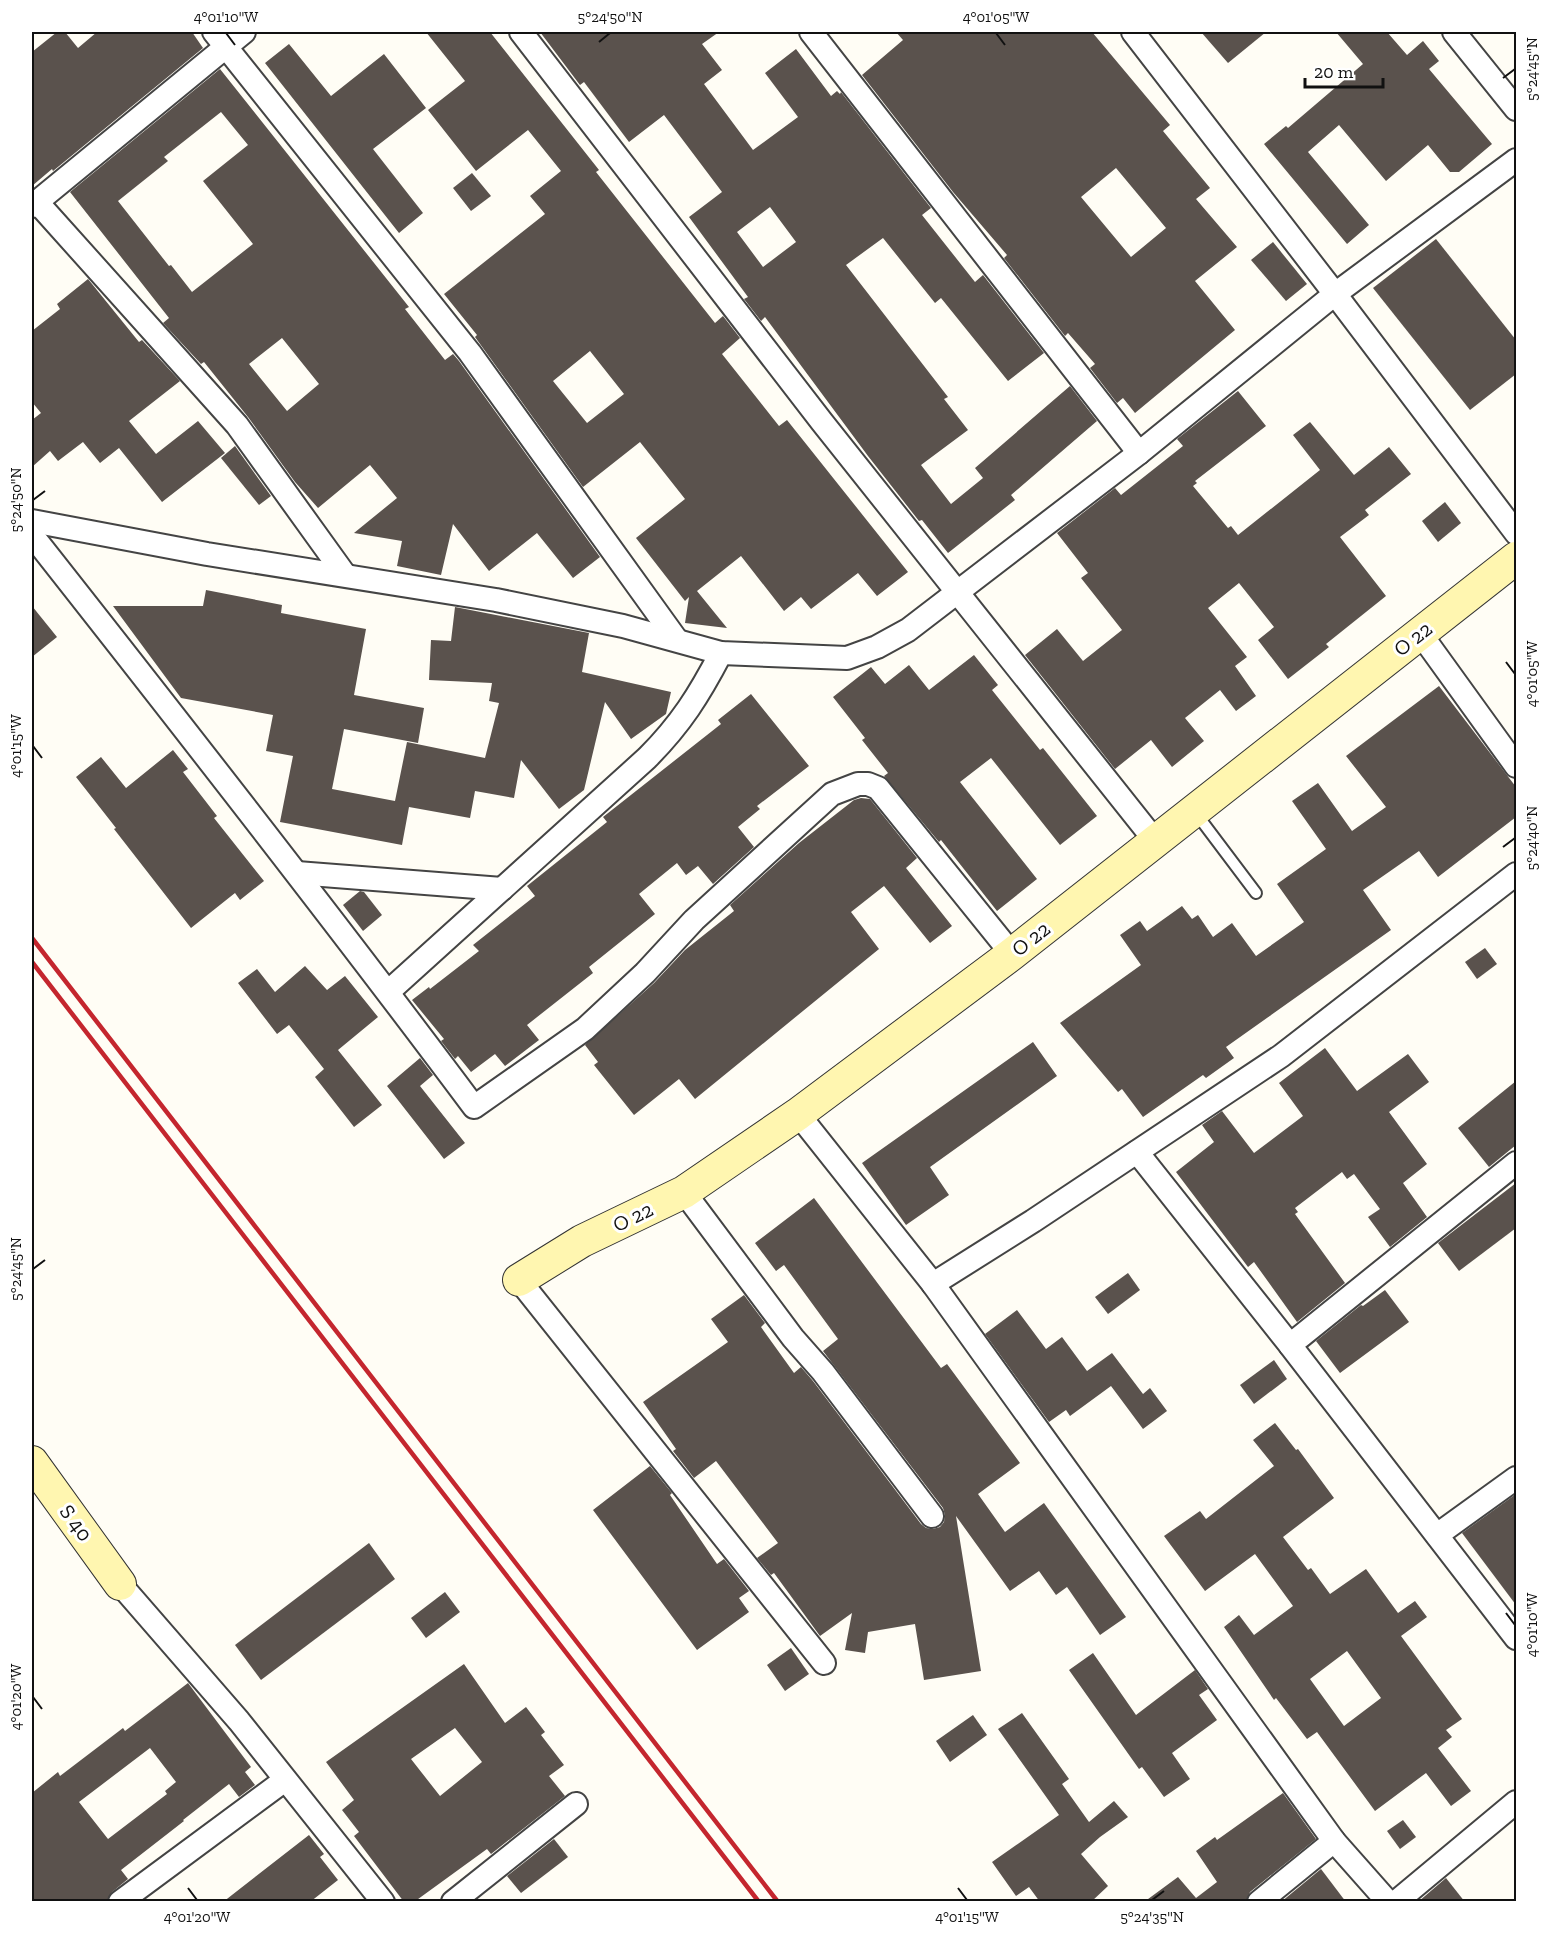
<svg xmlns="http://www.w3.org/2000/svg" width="1548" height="1933" font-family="'Zilla Slab',serif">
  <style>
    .building { fill: #5a524d; fill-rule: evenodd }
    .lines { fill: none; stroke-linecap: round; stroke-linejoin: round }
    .lane-casing { stroke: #444; stroke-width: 14 }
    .street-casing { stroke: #444; stroke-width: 26 }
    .secondary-casing { stroke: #333; stroke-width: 34 }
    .lane { stroke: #fff; stroke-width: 10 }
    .street { stroke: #fff; stroke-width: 22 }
    .secondary { stroke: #fff6b0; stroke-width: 32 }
    .rail { stroke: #c4262e; stroke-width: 4.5 }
    .ticks { fill: none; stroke: #111; stroke-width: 2 }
    .labels { text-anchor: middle; stroke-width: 6; stroke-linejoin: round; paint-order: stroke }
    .street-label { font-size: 21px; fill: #111; stroke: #fff }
    .neatline { fill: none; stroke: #111; stroke-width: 2 }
    .ticks-label { font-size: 15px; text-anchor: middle; fill: #111 }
  </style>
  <rect width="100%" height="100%" fill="#fffdf5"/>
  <g class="building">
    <polygon points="57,32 65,32 78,48 97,32 192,32 203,48 53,171 52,169 32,186 32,52"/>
    <path d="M426,32H490L599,170L596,172L715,323L723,316L740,338L722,354L779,426L787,420L908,572L877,596L858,573L811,609L801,597L784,611L741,556L697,591L727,628L685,623L689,597L685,601L636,538L685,499L640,442L583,487L475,337L477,335L444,294L545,214L530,196L561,171L528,130L476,171L428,110L465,81ZM590,351L624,394L587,423L553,381Z"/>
    <path d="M540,32H719L702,44L722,70L704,84L753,150L798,117L765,73L796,49L831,96L837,91L840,94L841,92L931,208L922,215L975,282L983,275L1044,353L1008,381L941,298L935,303L883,238L846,265L948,397L944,399L968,430L921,465L951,504L983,478L975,468L1070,386L1097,421L1011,495L1015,500L948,553L922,520L919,521L868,456L765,317L761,321L744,299L748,297L689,217L722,192L664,115L629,142L584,82L580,85ZM770,207L796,242L763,267L737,232Z"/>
    <path d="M896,32H1092L1170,125L1163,131L1210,188L1196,199L1237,247L1195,281L1235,330L1135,413L1123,398L1117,403L1090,368L1095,364L1068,333L1065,336L1004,258L1007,255L953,192L862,75L903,40ZM1116,168L1166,228L1131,257L1081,197Z"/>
    <polygon points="1201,32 1266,32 1228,63"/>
    <polygon points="1336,32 1387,32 1407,55 1423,41 1439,61 1429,69 1492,144 1459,172 1450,172 1428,145 1386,181 1339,125 1308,152 1369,225 1347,244 1264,144 1286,126 1288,128 1363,64"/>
    <polygon points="289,44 331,96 384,54 426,108 373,149 423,213 399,233 265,63"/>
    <path d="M220,69L409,307L405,309L445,360L453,354L459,361L600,557L573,578L537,533L489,571L453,524L441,575L397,566L402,541L354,533L397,498L370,465L318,508L295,482L248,417L204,362L201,364L163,323L169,318L70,192ZM221,112L248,145L203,181L253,244L192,292L171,265L169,266L118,201L168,161L164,157ZM282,338L319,384L287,411L249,364Z"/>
    <polygon points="472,173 491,196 471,211 453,188"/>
    <polygon points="1436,239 1516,340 1516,374 1470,410 1373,288"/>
    <polygon points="1273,242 1307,284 1286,301 1251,260"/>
    <polygon points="88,279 139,342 142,340 180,381 129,421 156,454 198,421 225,453 162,502 119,448 100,463 83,442 58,461 50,451 32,467 32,420 41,413 32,402 32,331 60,309 57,304"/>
    <polygon points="1238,391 1266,426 1195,481 1197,483 1193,486 1228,528 1231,526 1238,535 1320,470 1293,435 1310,422 1354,475 1389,447 1411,474 1365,510 1369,515 1340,537 1386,596 1326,644 1329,647 1288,679 1258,640 1274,627 1239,583 1208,608 1247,657 1235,666 1256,696 1236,711 1220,690 1185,718 1204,741 1172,767 1151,740 1115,769 1025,655 1057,629 1083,661 1122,630 1081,578 1088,573 1057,533 1115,488 1121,495 1183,446 1177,439"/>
    <polygon points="235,446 271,496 259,505 221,458"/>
    <polygon points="1445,502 1461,523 1438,542 1422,521"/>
    <polygon points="206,590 282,605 281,613 366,629 354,695 424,708 418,743 344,729 332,789 395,801 407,742 485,758 499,703 489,701 492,683 429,680 431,640 451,641 455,607 589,633 582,672 671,692 666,714 631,739 605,702 584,790 559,809 521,760 514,798 475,791 470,818 409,807 402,845 280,822 293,756 266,751 273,715 181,698 113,606 203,606"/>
    <polygon points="32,606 57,637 32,657"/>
    <polygon points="974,655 998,685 992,690 1040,750 1043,748 1097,816 1060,845 991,758 960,782 1037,879 997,911 941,840 939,842 884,776 888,773 862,740 865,738 833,697 871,667 885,684 909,665 929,690"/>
    <polygon points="1439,686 1516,787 1516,817 1438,877 1419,851 1363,890 1391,930 1226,1047 1234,1058 1206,1078 1203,1075 1143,1117 1122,1089 1118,1092 1060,1023 1141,965 1120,935 1140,921 1147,931 1182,906 1192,919 1198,915 1213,937 1232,923 1256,956 1304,922 1277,884 1326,849 1292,801 1318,783 1352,831 1386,807 1346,756"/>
    <polygon points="751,694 809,766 757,806 760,809 738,827 754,847 713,884 698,866 686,875 677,863 639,894 655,914 589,967 593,973 527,1025 539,1040 505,1066 495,1054 471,1072 458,1056 455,1059 441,1041 444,1039 412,1000 429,987 430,989 479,951 473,945 535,896 527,886 607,822 603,817 721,724 718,720"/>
    <polygon points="173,750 188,769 183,772 217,816 214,818 264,881 240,900 235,893 191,928 114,829 116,828 76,777 101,757 126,788"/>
    <polygon points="861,798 870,799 917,858 906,868 952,926 930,943 884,886 851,912 879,949 695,1099 679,1079 634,1115 594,1065 598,1062 585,1045 654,983 685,950 734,911 730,905 799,843 854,800"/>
    <polygon points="360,891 364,892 382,915 363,931 343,905"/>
    <polygon points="1485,948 1497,964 1477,979 1465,962"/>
    <polygon points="305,966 327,990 345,976 378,1017 338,1050 382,1105 354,1127 315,1077 324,1069 289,1025 277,1034 238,983 257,969 275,992"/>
    <polygon points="1033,1042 1057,1076 930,1167 949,1195 906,1225 862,1163"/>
    <polygon points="1325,1048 1357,1091 1408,1054 1429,1082 1389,1112 1427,1164 1403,1183 1427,1217 1390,1247 1368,1217 1380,1209 1354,1174 1347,1179 1342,1172 1295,1208 1298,1212 1295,1214 1345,1283 1297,1322 1254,1262 1248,1267 1176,1172 1214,1142 1202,1125 1222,1111 1254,1153 1303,1116 1279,1083"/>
    <polygon points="420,1058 433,1075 420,1086 465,1143 444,1159 387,1086"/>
    <polygon points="1516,1081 1516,1145 1489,1167 1458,1128"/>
    <polygon points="1516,1183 1516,1228 1459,1271 1438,1243"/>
    <polygon points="814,1198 941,1368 947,1364 1020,1463 978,1494 1005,1532 1044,1503 1126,1617 1100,1635 1067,1587 1056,1595 1039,1571 1010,1591 956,1516 981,1671 924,1680 915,1624 868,1632 865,1653 845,1650 852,1613 820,1636 774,1573 771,1575 757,1558 778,1543 716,1461 694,1478 673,1451 676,1449 643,1402 728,1342 711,1319 744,1295 765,1323 761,1327 794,1373 801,1367 813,1381 921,1524 926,1528 933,1529 940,1527 944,1522 945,1515 943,1508 823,1351 838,1339 784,1265 776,1271 755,1243"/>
    <polygon points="1128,1273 1140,1290 1108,1314 1095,1297"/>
    <polygon points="1385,1290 1409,1322 1340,1373 1316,1341 1361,1305 1363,1306"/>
    <polygon points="1017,1310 1046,1349 1062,1337 1087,1371 1112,1353 1143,1394 1150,1388 1167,1411 1143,1429 1111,1386 1070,1416 1066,1410 1049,1422 985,1334"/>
    <polygon points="1274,1360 1287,1379 1254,1404 1240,1385"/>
    <path d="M1275,1423L1296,1450L1298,1449L1334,1498L1283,1537L1308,1570L1311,1568L1330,1594L1366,1569L1398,1613L1415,1601L1427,1617L1401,1636L1462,1719L1446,1730L1452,1737L1438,1748L1471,1791L1451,1806L1426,1773L1375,1811L1317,1732L1307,1739L1276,1698L1274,1700L1224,1627L1239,1615L1254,1635L1293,1606L1255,1554L1205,1591L1164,1536L1200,1511L1206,1519L1274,1466L1253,1440ZM1347,1651L1381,1698L1344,1726L1310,1679Z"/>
    <polygon points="650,1466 672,1493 670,1495 717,1564 724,1559 749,1591 739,1598 749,1612 697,1650 593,1510"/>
    <polygon points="1516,1494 1516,1605 1462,1533"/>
    <polygon points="369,1543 395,1579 261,1680 235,1645"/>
    <polygon points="445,1592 460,1612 426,1638 411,1618"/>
    <polygon points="791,1648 809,1674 785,1691 767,1665"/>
    <polygon points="1093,1653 1136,1715 1195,1670 1208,1689 1199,1695 1217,1720 1172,1753 1190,1779 1164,1797 1142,1767 1139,1769 1069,1670"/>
    <path d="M464,1664L505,1723L526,1707L545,1732L541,1735L564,1765L549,1776L565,1796L491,1854L487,1849L414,1902H404L354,1836L359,1832L342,1810L354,1800L326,1762ZM455,1728L482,1762L440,1796L411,1759Z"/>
    <path d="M188,1683L251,1767L245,1772L255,1785L239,1797L229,1784L183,1820L184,1821L121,1870L128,1879L112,1892L107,1902H32V1793L58,1772L60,1776L123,1728L125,1731ZM150,1748L176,1782L165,1791L167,1794L108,1839L79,1802Z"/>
    <polygon points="1022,1713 1069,1779 1062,1784 1089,1822 1114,1801 1128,1817 1100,1837 1081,1854 1108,1886 1091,1902 1040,1902 1029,1887 1016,1896 992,1862 1059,1815 998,1729"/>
    <polygon points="973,1715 987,1735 950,1762 936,1741"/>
    <polygon points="1283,1793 1316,1839 1250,1892 1246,1902 1144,1902 1178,1877 1196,1898 1217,1882 1196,1851 1215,1837 1217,1840"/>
    <polygon points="1403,1820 1416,1837 1400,1849 1387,1831"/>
    <polygon points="309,1835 324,1854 320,1857 338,1880 310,1902 223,1902"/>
    <polygon points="554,1839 568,1857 521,1893 507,1876"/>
    <polygon points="1321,1869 1346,1902 1281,1902"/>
    <polygon points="1446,1878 1465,1902 1418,1902"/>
  </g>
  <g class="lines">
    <defs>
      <polyline id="lane" points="1195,812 1256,893"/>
      <g id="street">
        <polyline points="214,32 470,353 676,639"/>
        <polyline points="521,32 822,422 1156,842"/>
        <polyline points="811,32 1139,453"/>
        <polyline points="1133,32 1335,294 1516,533"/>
        <polyline points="1454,32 1516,109"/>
        <polyline points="37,202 237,425 345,575"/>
        <polyline points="32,206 244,32"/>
        <polyline points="32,521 207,554 496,600 623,626 721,653 847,658 877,647 908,630 1139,453 1335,294 1516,160"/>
        <path d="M32,535C181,724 330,914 474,1107L585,1029L645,973L694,920L832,794L858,784H868L878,788L1012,954"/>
        <polyline points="1420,633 1516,766"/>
        <polyline points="297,873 502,889"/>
        <path d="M388,992L647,758C681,724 699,695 721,653"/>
        <polyline points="798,1114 933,1284 1334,1841 1388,1902"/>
        <polyline points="1137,1152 1290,1345"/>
        <polyline points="1516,1163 1290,1345 1516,1638"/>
        <polyline points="684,1192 793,1338 823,1372 932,1516"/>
        <polyline points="519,1280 824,1663"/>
        <polyline points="933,1284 1033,1221 1281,1056 1516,874"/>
        <polyline points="1437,1535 1516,1478"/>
        <polyline points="120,1584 239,1721 383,1902"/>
        <polyline points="120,1902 285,1780"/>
        <polyline points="453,1902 576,1804"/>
        <polyline points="1259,1902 1334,1841"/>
        <polyline points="1396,1902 1516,1802"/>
      </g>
      <g id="secondary">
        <polyline points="519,1280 582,1241 684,1192 798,1114 1012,954 1516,558"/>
        <polyline points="32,1462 120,1584"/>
      </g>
    </defs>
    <use href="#lane" class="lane-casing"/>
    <use href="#street" class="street-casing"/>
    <use href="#secondary" class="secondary-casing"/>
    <use href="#lane" class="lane"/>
    <use href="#street" class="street"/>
    <use href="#secondary" class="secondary"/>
    <g class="rail">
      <polyline points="32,938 778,1902"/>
      <polyline points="32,962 759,1902"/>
    </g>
  </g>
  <path class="ticks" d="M226,33L235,45M996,33L1005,45M599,42L610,33M1503,78L1515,69M33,500L45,491M1506,662L1515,674M33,746L42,758M1503,847L1515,838M33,1269L45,1260M1506,1613L1515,1625M33,1697L42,1709M188,1888L197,1900M958,1888L967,1900M1152,1900L1164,1891"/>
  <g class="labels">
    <g class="street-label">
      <text transform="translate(1413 639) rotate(-38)" y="7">O 22</text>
      <text transform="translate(1031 939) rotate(-38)" y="7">O 22</text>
      <text transform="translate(633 1217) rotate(-26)" y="7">O 22</text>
      <text transform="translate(76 1523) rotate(54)" y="7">S 40</text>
    </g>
  </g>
  <rect width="1548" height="1933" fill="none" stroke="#ffffff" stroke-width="66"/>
  <path d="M1305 78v9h78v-9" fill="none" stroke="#111111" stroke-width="3"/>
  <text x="1314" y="78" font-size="18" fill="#111111" stroke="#ffffff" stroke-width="4.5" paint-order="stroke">20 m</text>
  <rect x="33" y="33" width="1482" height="1867" class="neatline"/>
  <g class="ticks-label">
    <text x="226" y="22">4°01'10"W</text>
    <text x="610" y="22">5°24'50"N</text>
    <text x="996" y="22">4°01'05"W</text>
    <text transform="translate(1532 69) rotate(-90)" y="5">5°24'45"N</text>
    <text transform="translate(16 500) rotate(-90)" y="5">5°24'50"N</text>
    <text transform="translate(1532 674) rotate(-90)" y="5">4°01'05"W</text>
    <text transform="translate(16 746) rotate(-90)" y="5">4°01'15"W</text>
    <text transform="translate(1532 838) rotate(-90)" y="5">5°24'40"N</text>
    <text transform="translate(16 1269) rotate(-90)" y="5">5°24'45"N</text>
    <text transform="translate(1532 1625) rotate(-90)" y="5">4°01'10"W</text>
    <text transform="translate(16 1697) rotate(-90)" y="5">4°01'20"W</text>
    <text x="197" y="1922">4°01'20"W</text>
    <text x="967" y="1922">4°01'15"W</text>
    <text x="1152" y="1922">5°24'35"N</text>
  </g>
</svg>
